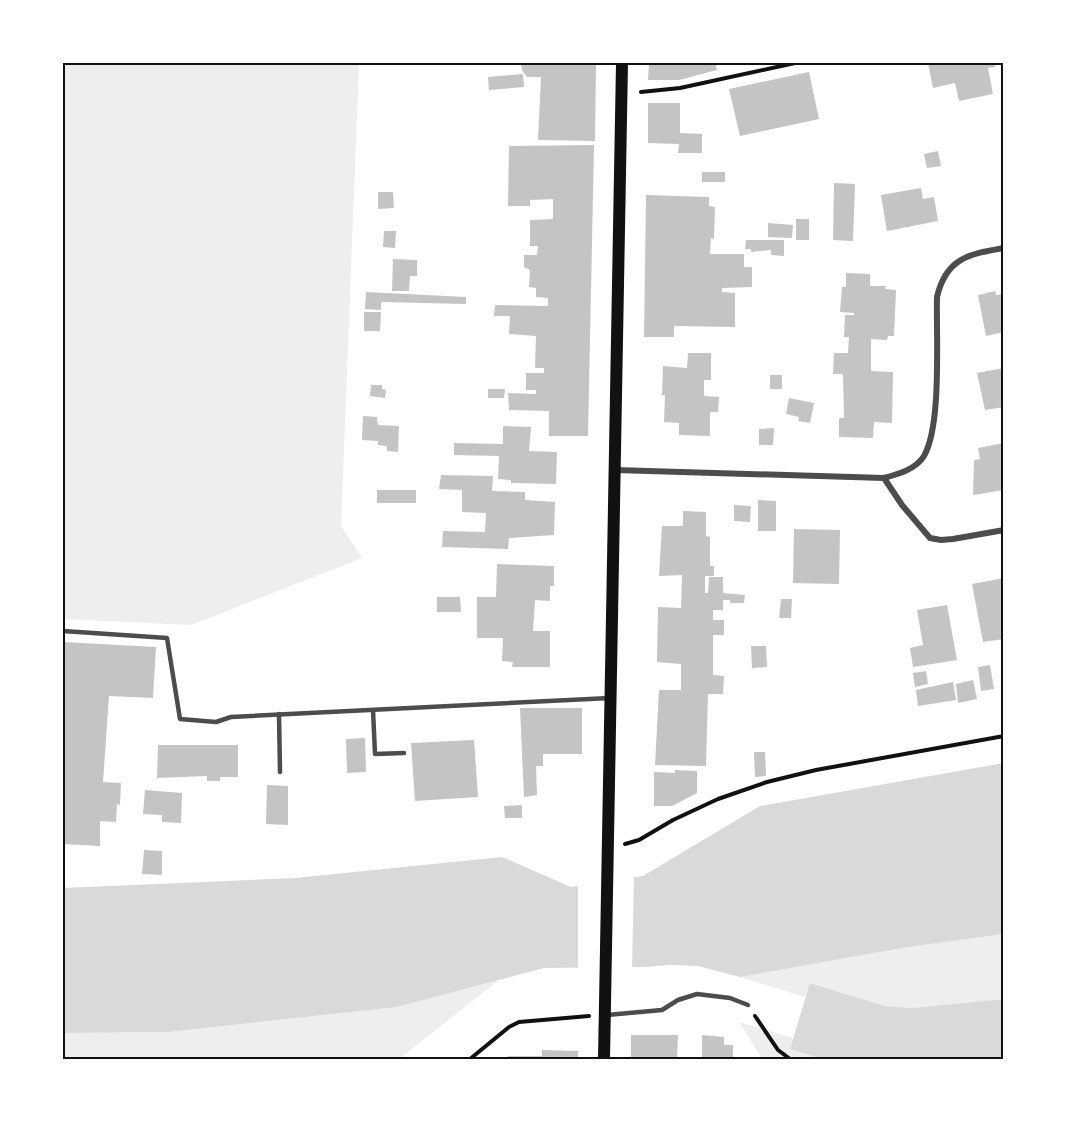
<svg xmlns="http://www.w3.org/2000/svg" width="1067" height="1122" font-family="'Space Grotesk',sans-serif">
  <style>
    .green { fill: #eee }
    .water { fill: #d9d9d9 }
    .pier { fill: #fff }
    .building { fill: #c4c4c4 }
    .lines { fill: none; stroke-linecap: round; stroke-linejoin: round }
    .path { stroke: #111; stroke-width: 4 }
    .service { stroke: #4c4c4c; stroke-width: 4.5 }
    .minor { stroke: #4c4c4c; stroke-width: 6 }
    .secondary { stroke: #111; stroke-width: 12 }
    .neatline { fill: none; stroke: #111; stroke-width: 2 }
  </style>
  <rect width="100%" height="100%" fill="#fff"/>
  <g class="green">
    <polygon points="63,63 359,63 341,526 362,558 191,625 63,619"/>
    <polygon points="1004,934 1004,999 912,1008 885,1006 811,983 805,997 740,977 908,947"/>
    <polygon points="499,980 399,1059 63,1059 63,1033 168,1032 397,1007"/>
    <polygon points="739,1022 793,1038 790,1049 822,1059 762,1059"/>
  </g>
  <g class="water">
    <polygon points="1004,763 1004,934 908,947 740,977 698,966 670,965 644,967 544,968 397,1007 168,1032 63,1033 63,888 295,878 502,857 571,887 643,876 760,806"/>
    <polygon points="810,983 885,1006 912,1008 1004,999 1004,1059 822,1059 790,1049"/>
  </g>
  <polygon class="pier" points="634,874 632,970 578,971 578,883"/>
  <g class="building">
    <polygon points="521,63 596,63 595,141 538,140 541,77 527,77 522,70"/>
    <polygon points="649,63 715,63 717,70 679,80 648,80"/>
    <polygon points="928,63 995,63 995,67 988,68 993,94 959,101 955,83 933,88"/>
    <polygon points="809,72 819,119 740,136 729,89"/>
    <polygon points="523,74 524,87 489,90 488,77"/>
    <polygon points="648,103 680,103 680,133 702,134 702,153 678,153 679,144 648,143"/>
    <polygon points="594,145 588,436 549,436 549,411 509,410 508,393 536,394 536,390 526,390 526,373 544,373 544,368 535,368 536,336 509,334 510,316 494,316 495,305 548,306 548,298 536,297 536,288 529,287 530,270 524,267 524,255 537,255 538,246 530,246 530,220 553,219 553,199 530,200 530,206 508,206 509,146"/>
    <polygon points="938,151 941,166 927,168 924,154"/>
    <rect x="702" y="172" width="23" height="10"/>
    <polygon points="834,183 855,184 853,241 833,240"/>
    <polygon points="921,188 923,199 934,197 938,221 887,231 881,195"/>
    <polygon points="378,192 393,192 394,208 378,209"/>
    <polygon points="646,195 709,197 709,206 715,207 714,239 711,238 710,254 744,254 744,267 752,267 752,287 722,288 722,292 735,293 735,327 674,326 674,337 644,337"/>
    <rect x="796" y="219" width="13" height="21"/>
    <polygon points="768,223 793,225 792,238 768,237"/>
    <polygon points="384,231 396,231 395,248 383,247"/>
    <polygon points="746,240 784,240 784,256 771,255 771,250 751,252 751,249 745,249"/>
    <polygon points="393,259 417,260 417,276 410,276 409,291 392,291"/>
    <polygon points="846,273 870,274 870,286 886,286 885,289 896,290 894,336 888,336 887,340 871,339 871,371 893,372 892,423 874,422 873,438 839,437 839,418 844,418 843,374 833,374 834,353 848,353 849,337 844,337 845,315 854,315 854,313 840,312 842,287 846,287"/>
    <polygon points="995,291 996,295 1004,294 1004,332 986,336 978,295"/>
    <polygon points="366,292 466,297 466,304 381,302 381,310 365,309"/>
    <polygon points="364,312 381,312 380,331 364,331"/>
    <polygon points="688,353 711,353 711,380 704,380 704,396 719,397 718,412 710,412 710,436 679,435 679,423 664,422 665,395 662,395 663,366 687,368"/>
    <polygon points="1004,368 1004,407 985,410 977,373"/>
    <rect x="770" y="375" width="12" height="14"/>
    <polygon points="371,385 382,385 382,389 386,390 385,398 370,396"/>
    <polygon points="488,389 505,389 504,398 488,398"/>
    <polygon points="789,398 814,403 810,423 798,421 799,417 786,414"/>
    <polygon points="363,416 377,417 378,425 399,426 398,452 387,451 387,446 378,445 378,441 362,440"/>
    <polygon points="503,426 531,427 529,451 557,452 556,484 511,483 511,480 498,479 499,456 454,455 454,443 503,444"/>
    <polygon points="774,428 773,445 759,445 759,429"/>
    <polygon points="1004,443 1004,490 973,495 974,460 980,459 978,448"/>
    <polygon points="441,475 493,476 492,491 525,492 525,500 555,502 554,535 509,538 508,549 442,547 443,531 485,532 486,513 462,512 462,490 439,489"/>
    <rect x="377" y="490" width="39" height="13"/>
    <polygon points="758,500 776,501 776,531 758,531"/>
    <polygon points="734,505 751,506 750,522 734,521"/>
    <polygon points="683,511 706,512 706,536 710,537 710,566 714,566 714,576 705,576 705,593 708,593 709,577 723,577 723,593 745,595 744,603 730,603 730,600 723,600 723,610 713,610 713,620 724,620 724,635 713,635 713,675 724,676 723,694 708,694 706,766 655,765 659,690 681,690 681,664 657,662 658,607 681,608 682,575 659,576 662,526 683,526"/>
    <polygon points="794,529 840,530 839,584 793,583"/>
    <polygon points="497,564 554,566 554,586 550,586 550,601 535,600 533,631 550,631 550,667 512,667 513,662 502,661 503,638 477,638 477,597 496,597"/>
    <polygon points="1004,578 1004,639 983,642 972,584"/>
    <polygon points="437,597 460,597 461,612 437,612"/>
    <polygon points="781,599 792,599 791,618 779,618"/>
    <polygon points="947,605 957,660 913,667 910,648 923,645 917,610"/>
    <polygon points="63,642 156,647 153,698 109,696 103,782 121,783 120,805 117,804 116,822 100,821 100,846 63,844"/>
    <polygon points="751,646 766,646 767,667 752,668"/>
    <polygon points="990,665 994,689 981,691 978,667"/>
    <polygon points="926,671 928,684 915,687 913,673"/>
    <polygon points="973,680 977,699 958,703 956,684"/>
    <polygon points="953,682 956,700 918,706 916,690"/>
    <polygon points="520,708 582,708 582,754 543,754 543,766 536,766 537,795 524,797"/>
    <polygon points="365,738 366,772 347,773 346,739"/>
    <polygon points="474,740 478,797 415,801 411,743"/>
    <polygon points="158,745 238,745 238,777 220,777 220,781 207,781 207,776 157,778"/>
    <polygon points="754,752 765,752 766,776 755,777"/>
    <polygon points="675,770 697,771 697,793 672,806 654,806 654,772 675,773"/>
    <polygon points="267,785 288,786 288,825 266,824"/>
    <polygon points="145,790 182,793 181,823 162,822 162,815 143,814"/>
    <polygon points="522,805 522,818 505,818 504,806"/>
    <polygon points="144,850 162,851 162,875 142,874"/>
    <polygon points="631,1035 678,1035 677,1059 631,1059"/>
    <polygon points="702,1035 724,1037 724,1045 733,1045 733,1059 702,1059"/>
    <polygon points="542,1050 578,1051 578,1059 507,1059 508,1056 542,1056"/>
  </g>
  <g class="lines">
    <g class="path">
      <polyline points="641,92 680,88 795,63"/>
      <polyline points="625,844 639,840 673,820 718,799 767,782 816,770 1004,736"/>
      <polyline points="755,1016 778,1050 790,1059"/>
      <polyline points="470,1059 509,1027 519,1022 589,1016"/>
    </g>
    <g class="service">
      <polyline points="63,631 167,638 180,719 216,722 231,717 610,698"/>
      <polyline points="373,710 375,754 404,753"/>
      <polyline points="279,714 280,772"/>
      <polyline points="607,1015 662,1010 678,1000 697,994 730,998 748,1005"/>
    </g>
    <g class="minor">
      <path d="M615,470L884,478C899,474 916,469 924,456C942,425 936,335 937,297C946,258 969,254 1004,248"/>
      <polyline points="884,478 902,505 930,538 941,540 953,539 1004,530"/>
    </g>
    <polyline class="secondary" points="604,1059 622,63"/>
  </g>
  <rect width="1067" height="1122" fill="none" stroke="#ffffff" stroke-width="129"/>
  <rect x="64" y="64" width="938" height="994" class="neatline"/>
</svg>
